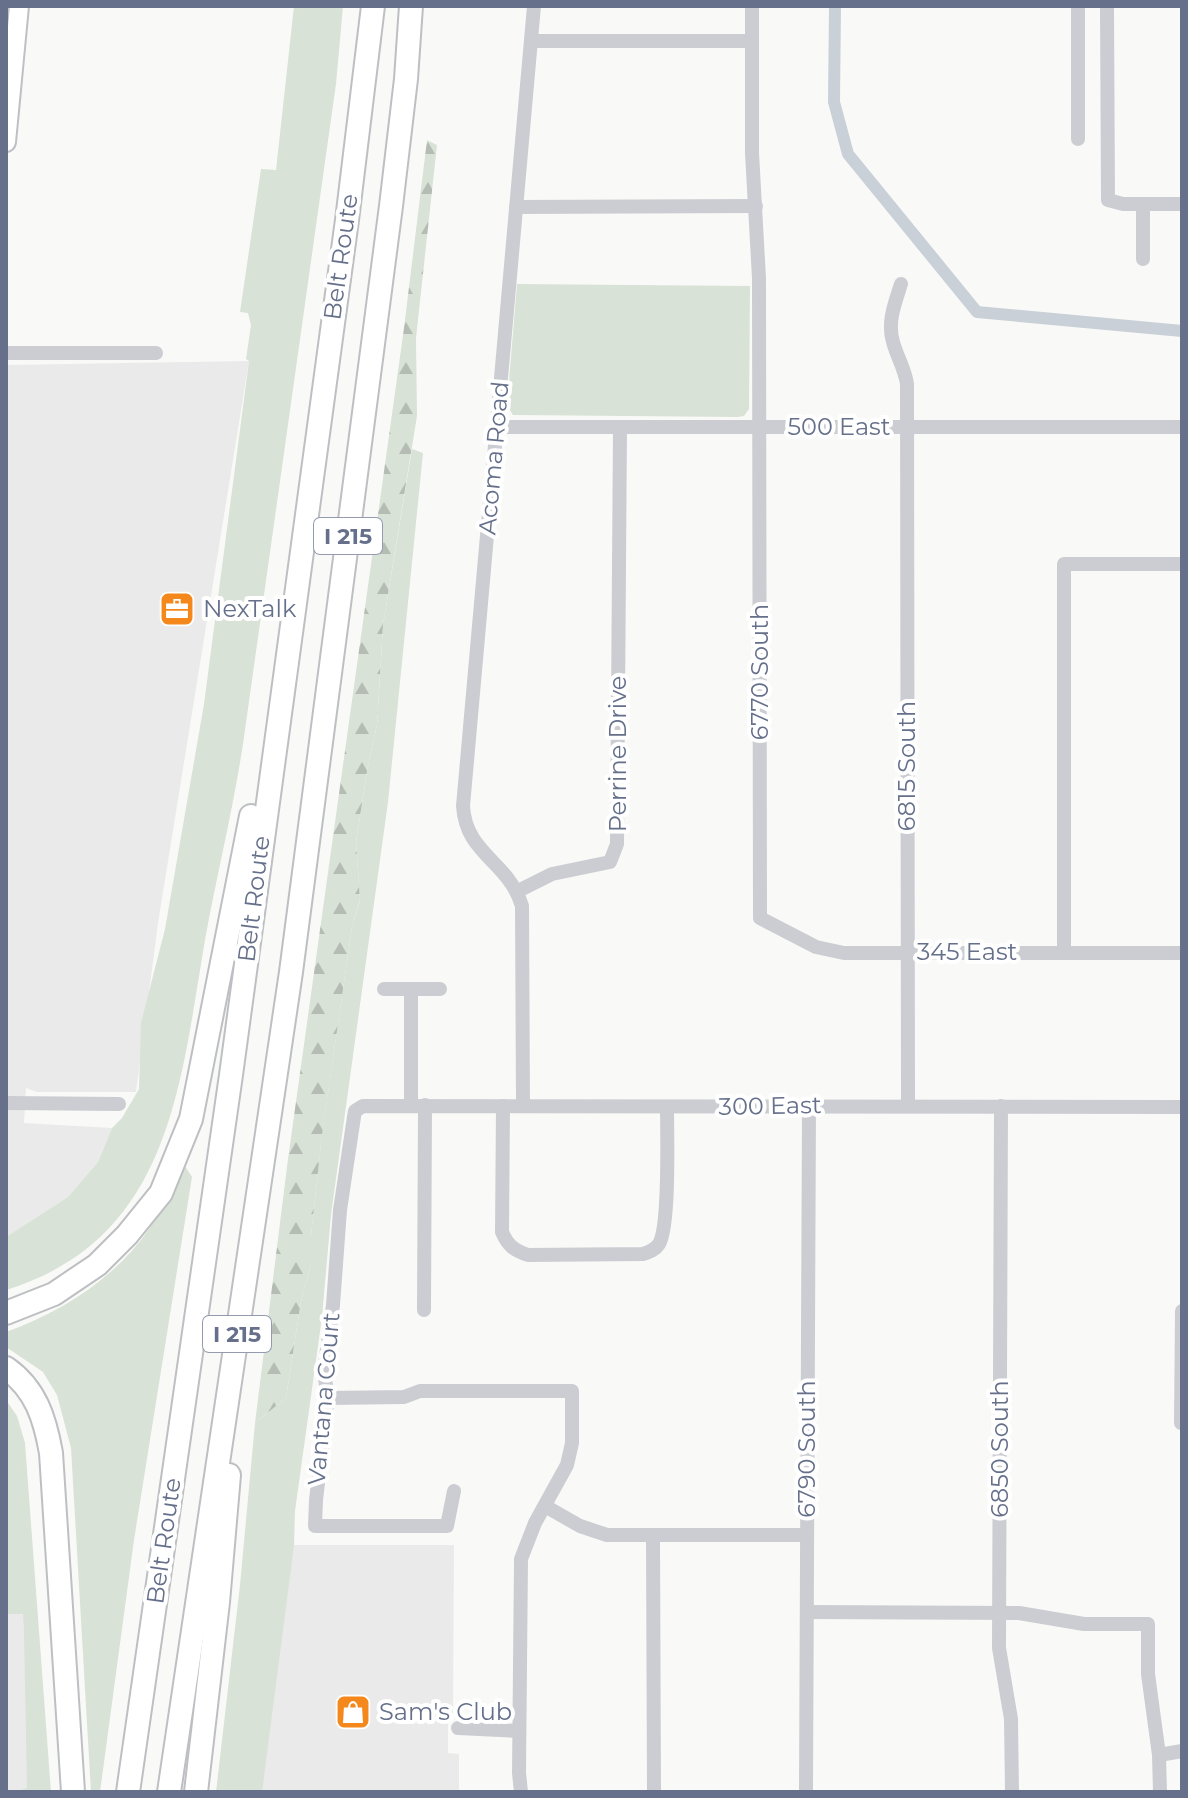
<svg xmlns="http://www.w3.org/2000/svg" width="1188" height="1798" font-family="Montserrat,sans-serif">
  <style>
    .built { fill: #eaeaea }
    .green { fill: #d9e2d7 }
    .forest { fill: url(#forest-firs) }
    .lines { fill: none; stroke-linecap: round; stroke-linejoin: round }
    .canal { stroke: #c9d0d7; stroke-width: 12 }
    .major-casing { stroke: #bec0c5; stroke-width: 22 }
    .highway-casing { stroke: #bdbfc3; stroke-width: 26 }
    .minor { stroke: #cccdd2; stroke-width: 14 }
    .major { stroke: #fff; stroke-width: 18 }
    .highway { stroke: #fff; stroke-width: 22 }
    .labels { text-anchor: middle; stroke-width: 8; stroke-linejoin: round; paint-order: stroke }
    .shield { fill: #fff; stroke: #949bae; stroke-width: 2 }
    .shield-label { font-size: 22px; font-weight: bold; fill: #66708b }
    .street-label { font-size: 24px; fill: #66708b; stroke: #fff }
    .poi-label { font-size: 24px; fill: #66708b; stroke: #fff; text-anchor: start }
  </style>
  <defs>
    <pattern id="forest-firs" width="22" height="20" patternUnits="userSpaceOnUse" patternTransform="scale(2)"><rect width="22" height="20" fill="#d9e2d7"/><path d="M5 1l3.5 6h-7zM16 11l3.5 6h-7z" fill="#b4bcb4"/></pattern>
  </defs>
  <rect width="100%" height="100%" fill="#f9faf7"/>
  <g class="built">
    <polygon points="249,361 158,923 136,1092 37,1092 26,1088 24,1123 112,1128 98,1162 68,1197 6,1237 6,365"/>
    <polygon points="294,1545 454,1545 453,1715 448,1715 448,1753 459,1754 459,1792 261,1792"/>
    <polygon points="6,1614 23,1614 27,1628 30,1792 6,1792"/>
  </g>
  <g class="green">
    <path d="M294,6H343L336,84L243,744C233,810 217,874 205,940C180,1085 171,1239 6,1290V1237L68,1197L98,1162L112,1128L122,1118L139,1089L141,1023L165,929L204,704L249,361L246,359L251,325L248,313L240,312L261,169L276,170Z"/>
    <polygon points="517,284 750,286 749,409 744,416 738,417 513,415 507,405"/>
    <polygon points="412,449 423,453 388,802 331,1215 322,1317 295,1511 294,1546 262,1792 216,1792 240,1585 255,1423 286,1398 301,1301 311,1264 311,1236 322,1134 352,927 360,901 356,842 368,765 377,725 383,625"/>
    <path d="M183,1163L192,1177L134,1540L100,1792H91L71,1448L57,1395L43,1372L6,1347V1332C62,1312 115,1278 149,1229C163,1209 172,1185 183,1163Z"/>
    <polygon points="6,1400 17,1416 25,1443 51,1792 18,1791 27,1788 24,1631 23,1614 6,1614"/>
  </g>
  <polygon class="forest" points="427,140 437,145 416,338 417,416 383,625 377,725 368,765 356,842 360,900 352,927 322,1135 311,1236 311,1264 301,1301 286,1398 255,1423 288,1159 404,328"/>
  <g class="lines">
    <polyline class="canal" points="835,6 834,102 848,154 977,312 1182,331"/>
    <defs>
      <polyline id="major" points="6,142 19,6"/>
      <g id="highway">
        <polyline points="6,1313 54,1294 97,1265 127,1235 161,1193 191,1119 251,816"/>
        <path d="M6,1368C36,1389 45,1419 51,1453L73,1792"/>
        <polyline points="128,1792 231,1075 347,220 373,6"/>
        <polyline points="169,1792 291,972 391,206 406,79 411,6"/>
        <polyline points="196,1792 218,1602 229,1475"/>
      </g>
    </defs>
    <use href="#major" class="major-casing"/>
    <use href="#highway" class="highway-casing"/>
    <g class="minor">
      <polyline points="752,6 752,153 759,278 760,918 816,947 844,953 1182,953"/>
      <polyline points="1078,6 1078,139"/>
      <polyline points="1107,6 1108,200 1123,204 1182,204"/>
      <polyline points="531,41 752,41"/>
      <polyline points="1143,204 1143,259"/>
      <polyline points="516,207 756,206"/>
      <path d="M901,284C895,303 887,322 893,342C897,357 905,369 907,384L908,1105"/>
      <polyline points="6,353 156,353"/>
      <polyline points="496,427 1182,427"/>
      <polyline points="518,891 552,874 610,862 617,844 620,427"/>
      <polyline points="1064,953 1064,564 1182,564"/>
      <polyline points="384,989 440,989"/>
      <polyline points="6,1103 119,1104"/>
      <polyline points="411,1105 411,989"/>
      <path d="M503,1106L502,1232C508,1246 514,1250 528,1255L643,1254C650,1252 655,1250 659,1244C670,1226 667,1132 667,1107"/>
      <path d="M523,1106L522,906C508,860 466,855 463,806L534,6"/>
      <polyline points="1001,1106 999,1648 1011,1719 1012,1792"/>
      <polyline points="424,1310 425,1105"/>
      <polyline points="328,1398 404,1397 420,1391 572,1391 572,1443 567,1465 535,1523 521,1559 519,1773 521,1792"/>
      <polyline points="1181,1423 1182,1311"/>
      <polyline points="454,1491 447,1526 315,1526 316,1500 328,1398 324,1372 333,1305 340,1210 354,1117 355,1111 363,1106 1182,1107"/>
      <polyline points="545,1506 580,1526 607,1535 807,1535"/>
      <polyline points="653,1536 654,1792"/>
      <polyline points="807,1612 1019,1613 1084,1624 1148,1624 1148,1674 1159,1755 1160,1792"/>
      <polyline points="458,1728 519,1731"/>
      <polyline points="1159,1755 1182,1751"/>
      <polyline points="806,1792 809,1105"/>
    </g>
    <use href="#major" class="major"/>
    <use href="#highway" class="highway"/>
  </g>
  <defs>
    <symbol id="office-square" viewBox="-11 -11 22 22"><rect x="-9" y="-9" width="18" height="18" rx="4" fill="#f4881d" stroke="#fff"/><path d="M-6-3h4V-5.5h4V-3h4V5H-6ZM-1-4.5V-3h2v-1.5ZM-6 0V1H6V0Z" fill="#fff"/></symbol>
    <symbol id="shop-square" viewBox="-11 -11 22 22"><rect x="-9" y="-9" width="18" height="18" rx="4" fill="#f4881d" stroke="#fff"/><path d="M-5-2.5h2.3a2.7 3.5 0 0 1 5.4 0H5L5.5 6h-11ZM-1.5-2.5h3a1.5 2.3 0 0 0-3 0Z" fill="#fff"/></symbol>
  </defs>
  <g fill-rule="evenodd">
    <use href="#office-square" x="157" y="589" width="40" height="40"/>
    <use href="#shop-square" x="333" y="1692" width="40" height="40"/>
  </g>
  <g class="labels">
    <g class="shield">
      <rect x="314" y="518" width="68" height="36" rx="6"/>
      <rect x="203" y="1316" width="68" height="36" rx="6"/>
    </g>
    <g class="shield-label">
      <text x="348" y="544">I 215</text>
      <text x="237" y="1342">I 215</text>
    </g>
    <g class="street-label">
      <text transform="translate(341 257) rotate(-82)" y="8">Belt Route</text>
      <text x="839" y="435">500 East</text>
      <text transform="translate(494 458) rotate(-85)" y="8">Acoma Road</text>
      <text transform="translate(760 672) rotate(-90)" y="8">6770 South</text>
      <text transform="translate(618 754) rotate(-90)" y="8">Perrine Drive</text>
      <text transform="translate(907 766) rotate(-90)" y="8">6815 South</text>
      <text transform="translate(254 899) rotate(-83)" y="8">Belt Route</text>
      <text x="967" y="960">345 East</text>
      <text transform="translate(770 1106) rotate(-1)" y="8">300 East</text>
      <text transform="translate(324 1399) rotate(-85)" y="8">Vantana Court</text>
      <text transform="translate(807 1449) rotate(-90)" y="8">6790 South</text>
      <text transform="translate(1000 1449) rotate(-90)" y="8">6850 South</text>
      <text transform="translate(164 1541) rotate(-82)" y="8">Belt Route</text>
    </g>
    <g class="poi-label">
      <text x="203" y="617">NexTalk</text>
      <text x="379" y="1720">Sam's Club</text>
    </g>
  </g>
  <rect width="1188" height="1798" fill="none" stroke="#66708b" stroke-width="16"/>
</svg>
